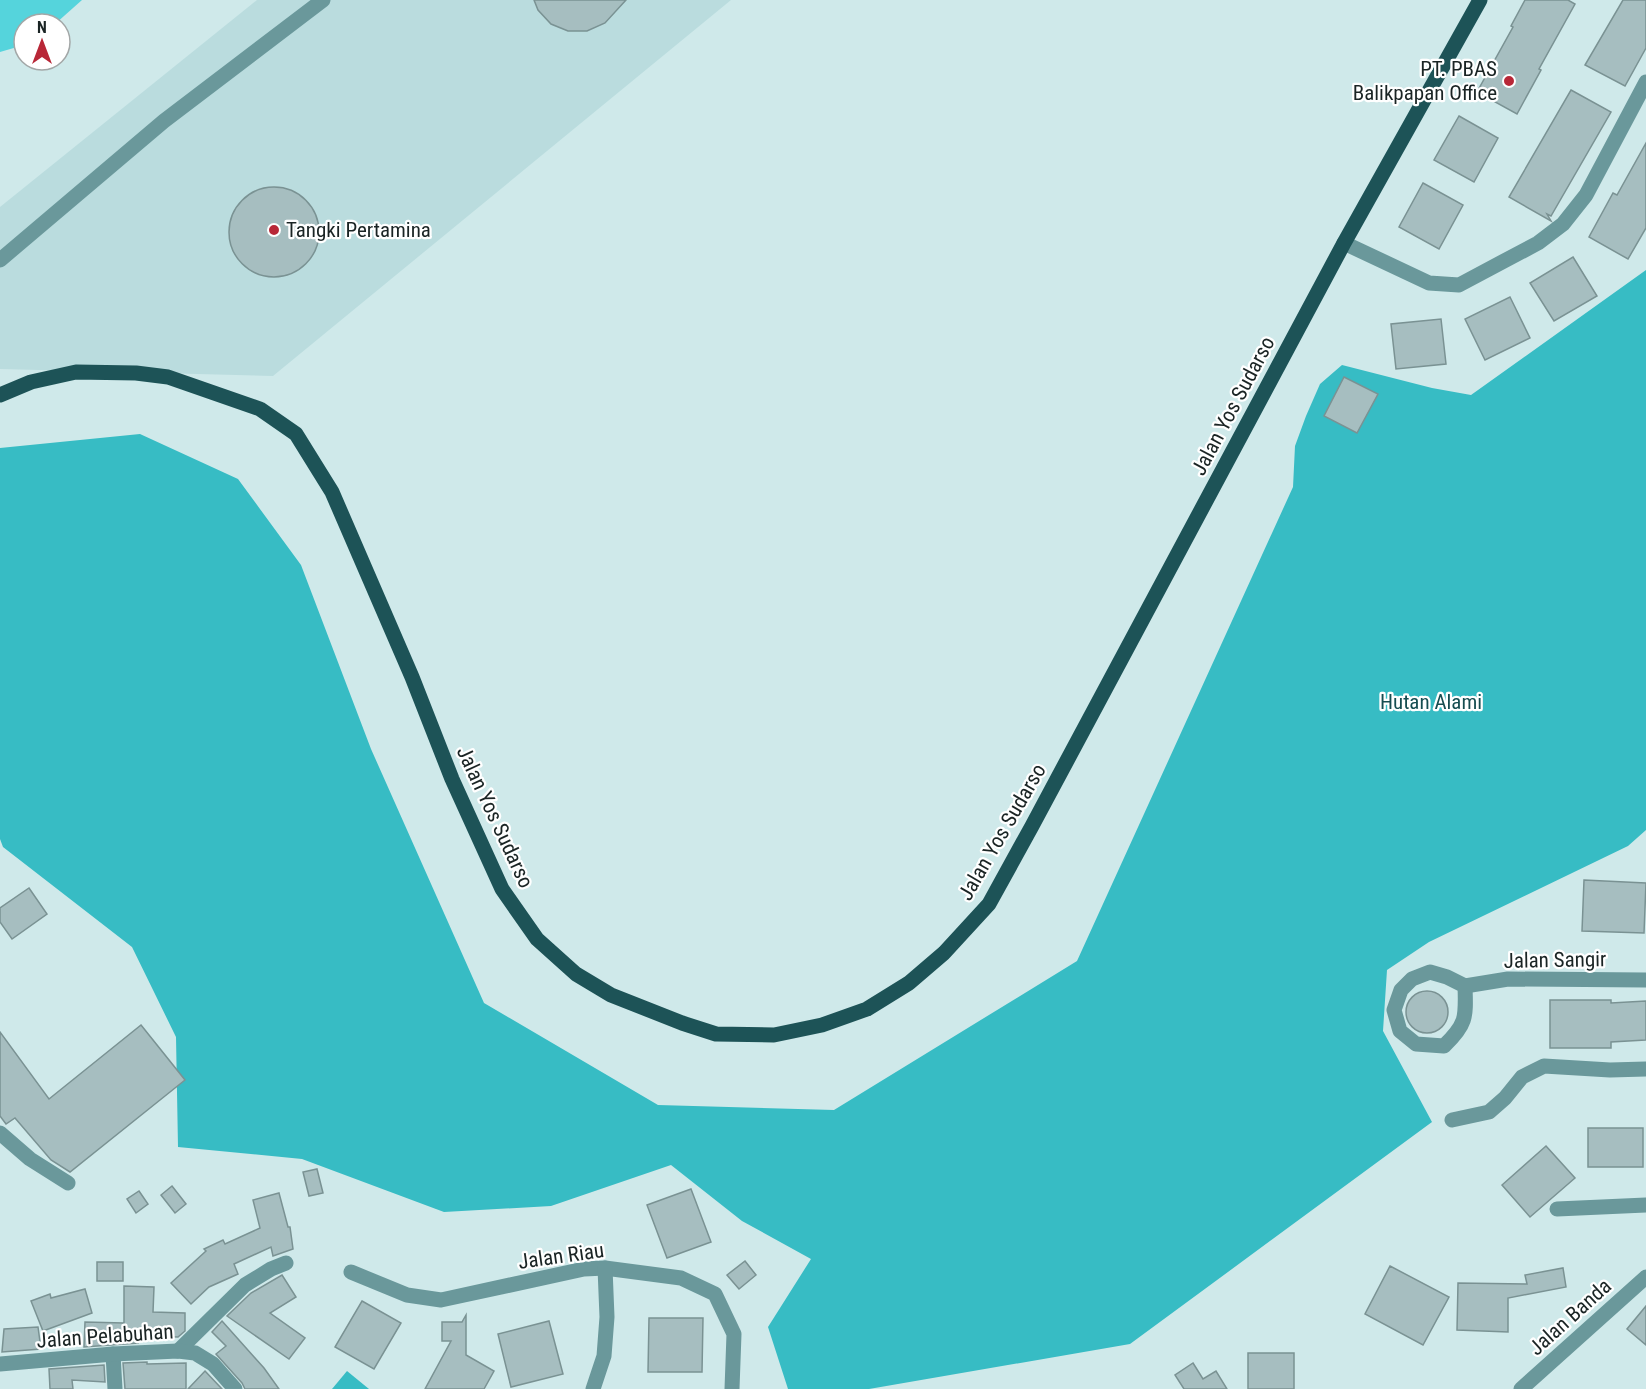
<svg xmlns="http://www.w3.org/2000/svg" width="1646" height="1389" font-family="'Roboto Condensed',sans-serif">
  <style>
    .built { fill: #badcde }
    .forest { fill: #37bcc4 }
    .water { fill: #55d4dc }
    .building { fill: #a6bec0; stroke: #7a9293; stroke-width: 1.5 }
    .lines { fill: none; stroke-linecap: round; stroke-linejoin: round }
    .minor { stroke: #6a989b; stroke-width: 15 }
    .major { stroke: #1d5357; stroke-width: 15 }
    .poi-dot { fill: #b82737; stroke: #fff; stroke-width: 2 }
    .labels { text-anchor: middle; stroke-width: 4.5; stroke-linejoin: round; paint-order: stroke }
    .poi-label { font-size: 21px; fill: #1a2424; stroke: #fff; text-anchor: end }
    .street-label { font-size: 21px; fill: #1a2424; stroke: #fff }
    .park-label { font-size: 21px; fill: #164d51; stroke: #fff }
  </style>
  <rect width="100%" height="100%" fill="#cfe9ea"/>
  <polygon class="built" points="257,0 731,0 273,376 0,369 0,207"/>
  <g class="forest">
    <polygon points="1646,270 1646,830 1628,846 1429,942 1387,970 1383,1031 1432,1122 1130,1344 869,1389 788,1389 768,1327 811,1259 742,1221 671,1165 551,1206 444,1212 302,1159 178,1147 176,1037 132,947 3,847 0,839 0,448 140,434 238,479 301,565 371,749 484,1003 658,1105 834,1110 1077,961 1293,487 1295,446 1306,416 1320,384 1342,365 1432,388 1471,395"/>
    <polygon points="347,1371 369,1389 332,1389"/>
  </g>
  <polygon class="water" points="0,0 82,0 55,24 24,24 24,45 0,52"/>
  <g class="building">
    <polygon points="534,0 626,0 605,23 587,31 568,31 551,24 538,10"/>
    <polygon points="1525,0 1568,0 1575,4 1539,69 1541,70 1517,114 1477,92 1513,27 1511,26"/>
    <polygon points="1623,0 1646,0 1646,48 1625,86 1585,65"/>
    <polygon points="1571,90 1611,112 1551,216 1547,214 1551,221 1509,197"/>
    <polygon points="1459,116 1498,138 1474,182 1434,160"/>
    <polygon points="1646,143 1646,228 1628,259 1589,237 1613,193 1617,195"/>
    <polygon points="1423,183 1463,205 1439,249 1399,227"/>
    <circle cx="274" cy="232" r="45"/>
    <polygon points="1573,257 1597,296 1554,321 1530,283"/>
    <polygon points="1510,297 1530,338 1485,360 1465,319"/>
    <polygon points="1441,319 1446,364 1396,369 1391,324"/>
    <polygon points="1344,377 1378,394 1357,433 1324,416"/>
    <polygon points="1584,880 1646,883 1644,933 1582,931"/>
    <polygon points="29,888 47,914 12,939 0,922 0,908"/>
    <circle cx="1427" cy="1012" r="21"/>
    <polygon points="1550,1000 1611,1000 1611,1003 1646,1001 1646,1040 1611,1042 1611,1048 1550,1048"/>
    <polygon points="141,1025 185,1080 70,1172 51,1160 15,1118 6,1124 0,1116 0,1032 49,1099"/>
    <rect x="1588" y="1128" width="55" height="39"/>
    <polygon points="1546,1146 1575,1178 1530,1217 1502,1185"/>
    <polygon points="317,1169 323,1193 309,1196 303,1172"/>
    <polygon points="172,1186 186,1204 175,1213 161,1195"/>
    <polygon points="691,1189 711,1242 667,1258 647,1205"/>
    <polygon points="139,1191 148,1204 136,1213 127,1199"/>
    <polygon points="279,1193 288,1227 290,1227 293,1249 273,1256 271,1247 234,1264 238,1274 209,1287 191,1304 171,1283 206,1251 204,1249 223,1240 225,1244 260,1228 253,1200"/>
    <polygon points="745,1261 756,1275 739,1289 727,1275"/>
    <rect x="97" y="1262" width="26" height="19"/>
    <polygon points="1390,1266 1449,1297 1423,1345 1365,1314"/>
    <polygon points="1563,1268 1566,1287 1508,1298 1508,1332 1457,1330 1458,1283 1527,1284 1525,1275"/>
    <polygon points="282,1275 296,1297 270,1313 305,1338 289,1359 227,1316 251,1293"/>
    <polygon points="124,1286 154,1287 153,1312 185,1313 185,1331 178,1337 138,1336 138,1343 84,1347 85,1322 124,1323"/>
    <polygon points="85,1289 92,1313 43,1331 31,1301 50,1294 51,1298"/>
    <polygon points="362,1301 401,1323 374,1369 335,1347"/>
    <polygon points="1646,1306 1646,1345 1627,1329"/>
    <polygon points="466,1315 466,1355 494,1371 484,1389 425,1389 451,1341 442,1341 442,1322 462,1322"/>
    <polygon points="649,1318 703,1318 702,1372 648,1372"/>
    <polygon points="222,1321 264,1368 279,1389 245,1389 242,1383 216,1354 226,1346 212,1332"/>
    <polygon points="549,1321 563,1374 511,1387 498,1334"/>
    <polygon points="38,1327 41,1349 2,1352 4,1329"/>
    <rect x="1248" y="1353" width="46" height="36"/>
    <polygon points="147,1362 147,1364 186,1363 186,1389 125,1389 123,1363"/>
    <polygon points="1193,1363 1203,1379 1216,1371 1227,1389 1184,1389 1175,1375"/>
    <polygon points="104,1365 105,1382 72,1380 73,1389 50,1389 49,1369"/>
    <polygon points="205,1371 222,1389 188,1389"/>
  </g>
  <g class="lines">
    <g class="minor">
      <polyline points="1344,243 1429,283 1459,285 1538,243 1563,224 1586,195 1646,82"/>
      <polyline points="0,260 164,121 323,0"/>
      <path d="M1465,986C1466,1017 1467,1024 1444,1046L1416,1044L1400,1031L1394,1010L1401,990L1412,979L1430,972L1447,977L1465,986L1508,979L1646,980"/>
      <polyline points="1452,1120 1489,1112 1505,1098 1522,1077 1544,1066 1610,1070 1646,1069"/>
      <polyline points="0,1133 30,1159 68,1183"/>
      <polyline points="1557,1209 1646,1205"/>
      <polyline points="351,1272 407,1295 441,1300 584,1269 605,1268 681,1278 715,1294 734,1334 732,1389"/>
      <polyline points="178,1351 245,1285 271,1269 286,1263"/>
      <polyline points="113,1354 115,1389"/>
      <polyline points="0,1364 113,1354 178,1351 195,1353 213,1364 235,1389"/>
      <polyline points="593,1389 604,1356 607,1317 605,1268"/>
      <polyline points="1521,1389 1646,1277"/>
    </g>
    <polyline class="major" points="0,395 31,382 76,372 136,373 168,377 260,409 296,434 332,492 412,677 452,779 502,889 537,939 576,974 611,995 682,1023 716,1034 774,1035 822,1025 867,1009 909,983 944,953 989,904 1032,826 1344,243 1480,0"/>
  </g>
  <g class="poi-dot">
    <circle cx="1509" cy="81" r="6"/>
    <circle cx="274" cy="230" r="6"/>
  </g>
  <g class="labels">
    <g class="poi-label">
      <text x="1497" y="76">PT. PBAS<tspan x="1497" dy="24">Balikpapan Office</tspan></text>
      <text x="286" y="237" text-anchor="start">Tangki Pertamina</text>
    </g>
    <g class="street-label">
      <text transform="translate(1233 406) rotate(-62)" y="7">Jalan Yos Sudarso</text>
      <text transform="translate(495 817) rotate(65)" y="7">Jalan Yos Sudarso</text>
      <text transform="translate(1002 832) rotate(-60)" y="7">Jalan Yos Sudarso</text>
      <text transform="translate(1555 960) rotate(-1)" y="7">Jalan Sangir</text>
      <text transform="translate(561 1256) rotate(-8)" y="7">Jalan Riau</text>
      <text transform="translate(1570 1317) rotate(-42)" y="7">Jalan Banda</text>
      <text transform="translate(105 1336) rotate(-4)" y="7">Jalan Pelabuhan</text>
    </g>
    <g class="park-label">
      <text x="1431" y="709">Hutan Alami</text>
    </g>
  </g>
  <g transform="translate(42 42)"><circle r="28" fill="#ffffff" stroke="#a3a7a7" stroke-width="1.5"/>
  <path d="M0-4.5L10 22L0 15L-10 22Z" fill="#b82737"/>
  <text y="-9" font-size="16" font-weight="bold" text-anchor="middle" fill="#1a2424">N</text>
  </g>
</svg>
